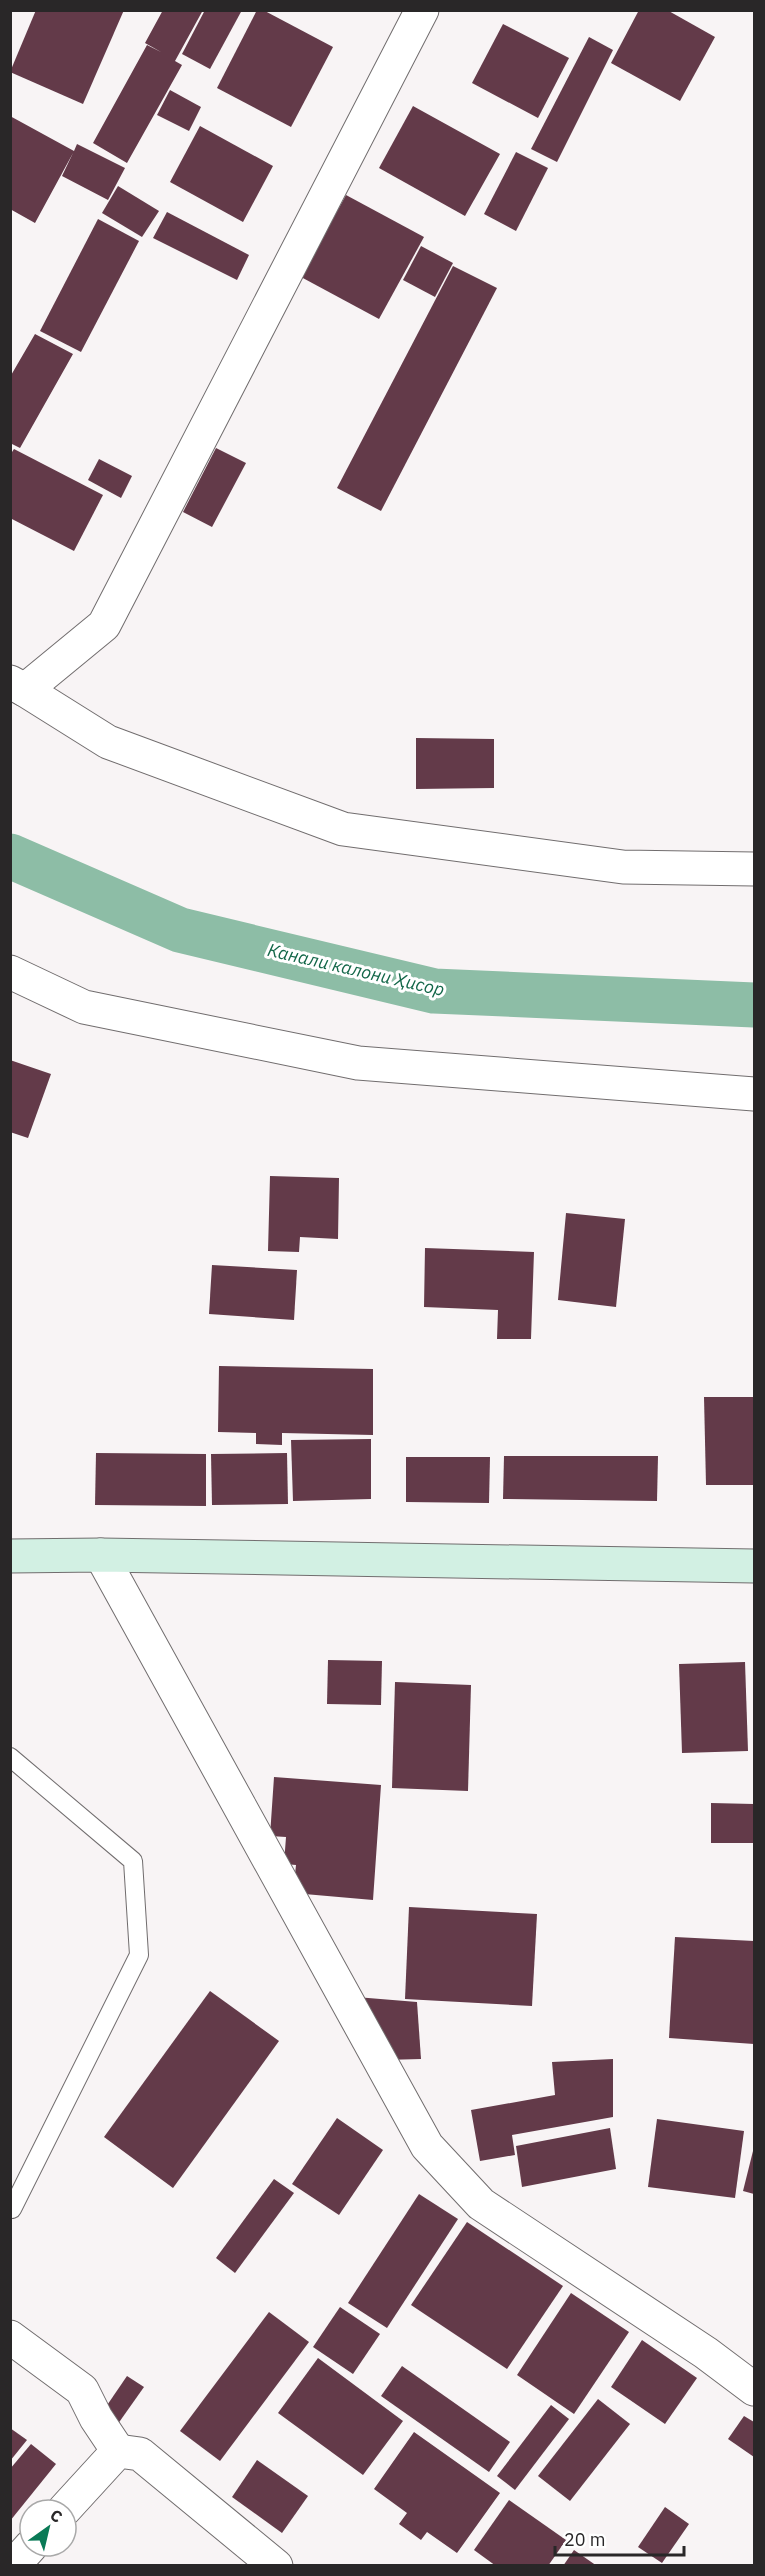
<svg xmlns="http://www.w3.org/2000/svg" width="765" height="2576" font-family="'IBM Plex Sans',sans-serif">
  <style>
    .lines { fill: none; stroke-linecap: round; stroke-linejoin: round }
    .canal { stroke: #8dbda6; stroke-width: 45 }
    .building { fill: #633a49 }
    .lane-casing { stroke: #716d6e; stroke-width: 20 }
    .street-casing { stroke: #716d6e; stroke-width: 35 }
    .secondary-casing { stroke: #716d6e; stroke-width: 35 }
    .lane { stroke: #fff; stroke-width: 18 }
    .street { stroke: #fff; stroke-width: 33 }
    .secondary { stroke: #d2f0e3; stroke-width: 33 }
    .labels { text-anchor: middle; stroke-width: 6; stroke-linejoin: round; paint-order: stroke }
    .water-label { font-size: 18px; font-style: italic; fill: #136749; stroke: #fff }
  </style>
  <rect width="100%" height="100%" fill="#f8f4f5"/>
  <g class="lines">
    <polyline class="canal" points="10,856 180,930 434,991 754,1005"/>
  </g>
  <g class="building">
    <polygon points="36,10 124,10 83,104 10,72"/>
    <polygon points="163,10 203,10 175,61 182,65 127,163 93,143 147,45 161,52 145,43"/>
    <polygon points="205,10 242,10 210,69 182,54"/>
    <polygon points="257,10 263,10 333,47 291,127 217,88"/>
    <polygon points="639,10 667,10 715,37 680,101 611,63"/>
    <polygon points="503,24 569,58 538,118 472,83"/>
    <polygon points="589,37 613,50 557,162 531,149"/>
    <polygon points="170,90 201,107 189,131 157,115"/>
    <polygon points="413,106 500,154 465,216 379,168"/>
    <polygon points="10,116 74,151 77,144 125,168 108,200 62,176 73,153 35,223 10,209"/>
    <polygon points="200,126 273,166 243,222 170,182"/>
    <polygon points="516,152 548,168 516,231 484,214"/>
    <polygon points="118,186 159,211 142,237 102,213"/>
    <polygon points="346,195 424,237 379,319 301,277"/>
    <polygon points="167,212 249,255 237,280 153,238"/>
    <polygon points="98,219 139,241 81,352 40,331"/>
    <polygon points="421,246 453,263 435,297 403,280"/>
    <polygon points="453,266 497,288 381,511 337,488"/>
    <polygon points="35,334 73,354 20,448 12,444 10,447 10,377"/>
    <polygon points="216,448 246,463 212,527 183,512"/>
    <polygon points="14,449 103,495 74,551 10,518 10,455"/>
    <polygon points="99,459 132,476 121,498 88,480"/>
    <polygon points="416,738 494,739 494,788 416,789"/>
    <polygon points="10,1060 51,1074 28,1138 10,1132"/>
    <polygon points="270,1176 339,1178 338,1239 300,1237 299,1252 268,1251"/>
    <polygon points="566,1213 625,1219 616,1307 558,1300"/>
    <polygon points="425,1248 534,1252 531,1339 497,1339 498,1310 424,1307"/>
    <polygon points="212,1265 297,1270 294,1320 209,1314"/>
    <polygon points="219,1366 373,1369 373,1435 282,1433 282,1445 256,1444 256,1433 218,1432"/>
    <polygon points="704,1397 754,1397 754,1485 706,1485"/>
    <polygon points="371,1439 371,1499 293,1501 291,1440"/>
    <polygon points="96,1453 206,1454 206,1506 95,1505"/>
    <polygon points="287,1453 288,1504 212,1505 211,1454"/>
    <polygon points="504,1456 658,1456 657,1501 503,1499"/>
    <polygon points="406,1457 490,1457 489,1503 406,1502"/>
    <polygon points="328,1660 382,1661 381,1705 327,1704"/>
    <polygon points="745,1662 748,1751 682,1753 679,1664"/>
    <polygon points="395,1682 471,1685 468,1791 392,1788"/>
    <polygon points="274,1777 381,1785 373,1900 293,1893 296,1865 284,1864 286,1837 270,1836"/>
    <polygon points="711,1803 754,1804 754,1843 711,1843"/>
    <polygon points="409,1907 537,1914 532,2006 405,1999"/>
    <polygon points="675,1937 754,1941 754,2044 669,2038"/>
    <polygon points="210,1991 279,2041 173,2188 104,2137"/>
    <polygon points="356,1997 417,2002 421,2059 384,2060"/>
    <polygon points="613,2059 613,2117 512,2135 515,2155 480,2161 471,2110 555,2095 552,2062"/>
    <polygon points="337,2118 383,2150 339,2215 292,2184"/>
    <polygon points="657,2119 744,2131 735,2198 648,2187"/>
    <polygon points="610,2128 616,2169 522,2187 516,2146"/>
    <polygon points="754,2147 754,2194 743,2191"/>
    <polygon points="274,2179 294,2193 235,2273 216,2258"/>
    <polygon points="419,2194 458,2219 387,2328 348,2303"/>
    <polygon points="467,2222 563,2286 507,2369 411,2305"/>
    <polygon points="571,2293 629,2332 574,2414 517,2375"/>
    <polygon points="340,2307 380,2334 353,2374 313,2347"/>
    <polygon points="269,2312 309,2342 220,2461 180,2431"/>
    <polygon points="642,2340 697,2378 665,2424 611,2387"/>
    <polygon points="318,2358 403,2421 363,2475 278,2413"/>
    <polygon points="402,2366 510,2442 489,2472 381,2396"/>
    <polygon points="127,2376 144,2387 115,2428 99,2417"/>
    <polygon points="598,2399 630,2424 570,2501 538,2476"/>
    <polygon points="551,2405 569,2419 515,2490 497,2476"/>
    <polygon points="744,2416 754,2422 754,2457 728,2439"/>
    <polygon points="10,2428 27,2440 10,2461"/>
    <polygon points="414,2432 500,2493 457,2553 427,2532 421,2540 399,2524 407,2513 374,2489"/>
    <polygon points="31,2444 56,2464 10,2521 10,2469"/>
    <polygon points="257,2460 308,2496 282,2533 232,2497"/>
    <polygon points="509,2500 566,2540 548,2566 496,2566 474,2550"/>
    <polygon points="665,2507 689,2524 662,2563 638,2547"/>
    <polygon points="574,2550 597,2566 563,2566"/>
  </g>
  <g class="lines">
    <defs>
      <polyline id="lane" points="10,1757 133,1861 139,1955 12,2209"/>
      <g id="street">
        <polyline points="10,682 25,690 104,625 422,10"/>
        <polyline points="25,690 108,742 343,829 623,867 754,869"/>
        <polyline points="10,972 84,1007 358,1063 754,1094"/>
        <polyline points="101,1555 427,2146 481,2204 706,2353 754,2389"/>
        <polyline points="10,2337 82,2390 96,2418 118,2451"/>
        <polyline points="64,2510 118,2451 140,2454 276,2566"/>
        <polyline points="13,2566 31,2546"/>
      </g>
      <polyline id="secondary" points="10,1556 101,1555 754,1566"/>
    </defs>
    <use href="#lane" class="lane-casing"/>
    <use href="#street" class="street-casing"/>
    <use href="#secondary" class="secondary-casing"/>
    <use href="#lane" class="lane"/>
    <use href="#street" class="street"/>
    <use href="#secondary" class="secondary"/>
  </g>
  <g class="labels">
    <g class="water-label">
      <text transform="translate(356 970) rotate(13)" y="6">Канали калони Ҳисор</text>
    </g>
  </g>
  <rect width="765" height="2576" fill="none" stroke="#292728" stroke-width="24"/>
  <g transform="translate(48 2528) rotate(34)"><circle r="28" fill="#ffffff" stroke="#a9a9a9" stroke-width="1.5"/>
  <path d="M0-4.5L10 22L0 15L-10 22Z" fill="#0a7a56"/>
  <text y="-9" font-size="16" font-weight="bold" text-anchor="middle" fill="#292728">С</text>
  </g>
  <path d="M555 2546v9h129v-9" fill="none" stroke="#292728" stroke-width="3"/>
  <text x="564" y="2546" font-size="18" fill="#292728" stroke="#ffffff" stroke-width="4.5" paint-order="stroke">20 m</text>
</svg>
